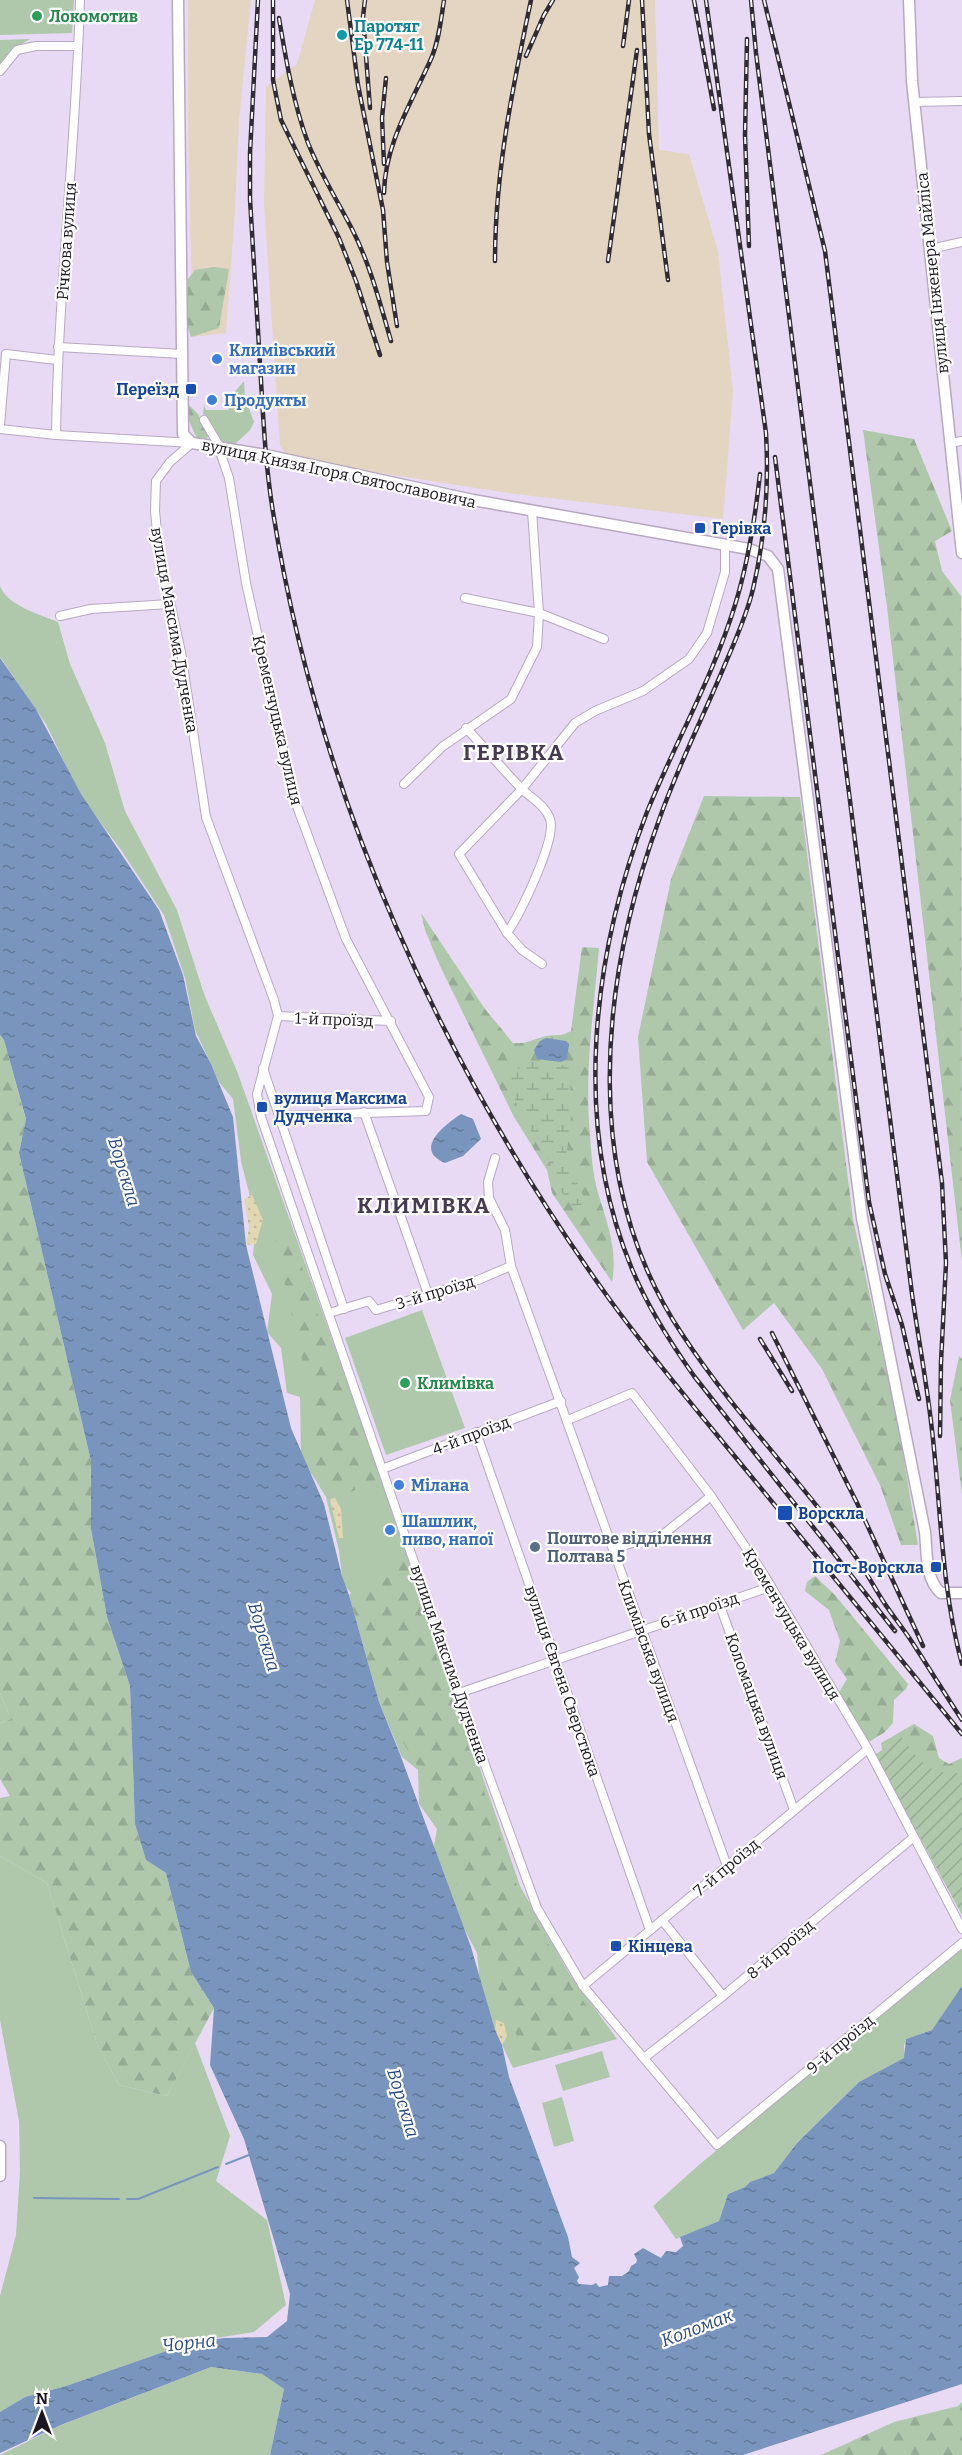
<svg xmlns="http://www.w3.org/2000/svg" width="962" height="2455" font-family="Bitter,serif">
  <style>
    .industrial { fill: #e4d4c2 }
    .green { fill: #afc8ac }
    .forest { fill: url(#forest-firs) }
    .wetland { fill: url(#wetland-marsh) }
    .sand { fill: url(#sand-dots) }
    .garden { fill: url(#garden-furrows) }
    .water { fill: url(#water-ripples) }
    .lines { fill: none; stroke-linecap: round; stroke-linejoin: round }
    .stream { stroke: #7a95bd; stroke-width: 2 }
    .street-casing { stroke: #b7a9c2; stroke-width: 10 }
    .secondary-casing { stroke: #b7a9c2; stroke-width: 13 }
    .street { stroke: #fff; stroke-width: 8 }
    .secondary { stroke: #fff; stroke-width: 10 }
    .rail-casing { stroke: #312b36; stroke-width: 4.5 }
    .rail { stroke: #fff; stroke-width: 2; stroke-dasharray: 7; stroke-linecap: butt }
    .leisure-dot { fill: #2e9e5b; stroke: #fff; stroke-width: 2 }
    .culture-dot { fill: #0f9aa8; stroke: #fff; stroke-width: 2 }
    .shop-dot { fill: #3f7fe0; stroke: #fff; stroke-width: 2 }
    .transit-dot { fill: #1a4fb4; stroke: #fff; stroke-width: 2 }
    .service-dot { fill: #5c6f8a; stroke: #fff; stroke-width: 2 }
    .labels { text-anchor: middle; stroke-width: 4.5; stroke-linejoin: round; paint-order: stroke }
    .leisure-label { font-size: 16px; font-weight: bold; fill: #27864d; stroke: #fff; text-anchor: start }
    .culture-label { font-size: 16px; font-weight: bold; fill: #0d838f; stroke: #fff; text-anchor: start }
    .street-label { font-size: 16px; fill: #1b161f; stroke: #fff }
    .shop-label { font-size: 16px; font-weight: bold; fill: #366cbe; stroke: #fff; text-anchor: start }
    .transit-label { font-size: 16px; font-weight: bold; fill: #164399; stroke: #fff; text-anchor: start }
    .service-label { font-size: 16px; font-weight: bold; fill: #4e5e75; stroke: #fff; text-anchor: start }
    .water-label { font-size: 18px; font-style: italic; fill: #294d82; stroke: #fff }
    .district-label { font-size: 22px; font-weight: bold; letter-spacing: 1.5px; fill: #463b50; stroke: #fff }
  </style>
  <defs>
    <pattern id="forest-firs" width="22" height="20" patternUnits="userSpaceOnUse" patternTransform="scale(1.5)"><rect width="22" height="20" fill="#afc8ac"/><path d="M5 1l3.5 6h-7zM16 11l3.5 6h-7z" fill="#96ab94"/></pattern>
    <pattern id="wetland-marsh" width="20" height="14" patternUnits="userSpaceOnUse" patternTransform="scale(1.5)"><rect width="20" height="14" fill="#afc8ac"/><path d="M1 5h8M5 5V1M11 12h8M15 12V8" fill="none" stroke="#96ab94"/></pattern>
    <pattern id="sand-dots" width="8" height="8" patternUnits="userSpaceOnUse" patternTransform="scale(1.5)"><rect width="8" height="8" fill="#e1d7b2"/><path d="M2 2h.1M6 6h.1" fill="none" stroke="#c0b899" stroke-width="1.8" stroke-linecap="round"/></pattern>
    <pattern id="garden-furrows" width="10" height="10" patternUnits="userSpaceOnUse" patternTransform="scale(1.5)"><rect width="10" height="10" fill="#afc8ac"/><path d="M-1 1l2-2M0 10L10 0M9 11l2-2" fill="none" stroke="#96ab94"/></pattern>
    <pattern id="water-ripples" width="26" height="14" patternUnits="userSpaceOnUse" patternTransform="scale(1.5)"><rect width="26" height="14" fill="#7a95bd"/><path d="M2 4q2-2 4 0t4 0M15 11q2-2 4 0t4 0" fill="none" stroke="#637999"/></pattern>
  </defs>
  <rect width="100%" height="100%" fill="#e8daf5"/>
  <g class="industrial">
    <polygon points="188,0 251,0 239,120 235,210 226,333 193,337 188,138"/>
    <polygon points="315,0 655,0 659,150 689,154 718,251 733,392 723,519 508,493 290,459 280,446 264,203 266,87 297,64"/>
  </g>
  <g class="green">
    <polygon points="0,0 74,0 72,33 0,35"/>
    <polygon points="30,39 10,51 0,70 0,40"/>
    <polygon points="244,381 245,397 254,422 250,430 234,445 221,441 203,414 204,405 206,410 228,410 232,395"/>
    <path d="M0,586C8,606 39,614 58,622L70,664L105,743L125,811L177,910L204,994L237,1071L365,1432L520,1886L569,1973L617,2039L513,2068L495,2030L481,1994L477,1953L454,1910L433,1851L437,1829L419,1804L418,1770L402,1757L379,1702L352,1594L343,1584L339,1551L326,1497L301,1457L300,1397L287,1393L281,1348L267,1332L272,1294L253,1255L256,1221L241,1161L233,1099L219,1082L195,1030L185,978L164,915L121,850L80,795L46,724L0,657Z"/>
    <polygon points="422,1310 465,1428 386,1455 345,1338"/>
    <polygon points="0,1693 11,1719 0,1723"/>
    <polygon points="0,1856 47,1883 97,2044 119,2085 167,2096 195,2043 230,2136 216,2181 267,2220 286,2305 254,2332 192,2342 66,2386 25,2397 0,2412 0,2296 16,2235 20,2171 19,2121 0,2020"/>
    <polygon points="962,1948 962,1990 932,2030 906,2039 904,2046 905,2058 859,2082 797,2143 774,2173 750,2182 745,2187 728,2194 719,2221 676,2239 653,2206 700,2164"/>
    <polygon points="602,2051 610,2077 563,2091 555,2065"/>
    <polygon points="562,2097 574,2141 554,2147 542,2103"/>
    <polygon points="211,2367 262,2374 284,2389 270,2455 0,2455 59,2426"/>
  </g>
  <g class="forest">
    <polygon points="214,267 229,269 219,328 191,337 187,325 188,279 195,270"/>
    <polygon points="187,403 198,414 208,436 205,443 197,439 189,421"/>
    <polygon points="863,430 914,439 952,531 935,541 942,571 961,596 962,1262 887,607"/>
    <polygon points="704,796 800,797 853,1219 898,1423 918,1545 901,1545 880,1485 822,1369 774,1303 743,1330 647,1162 638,1037 671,879"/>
    <path d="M421,913L485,1009L513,1043C526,1045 535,1038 547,1036C559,1034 560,1037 571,1031L582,947L599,948C594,1009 584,1073 590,1134C591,1153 593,1175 598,1193C607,1222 618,1251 612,1282L552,1193L547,1170L514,1117L440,966L425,930Z"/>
    <polygon points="0,1035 4,1040 26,1120 19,1153 91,1461 91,1529 107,1617 130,1686 135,1824 146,1860 166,1873 191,1972 214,2008 167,2096 119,2085 97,2044 47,1883 0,1856 0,1798 10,1796 0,1779 0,1723 11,1719 0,1693"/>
    <polygon points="289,1228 347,1404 376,1482 345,1494 320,1478 308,1453 317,1424 275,1241"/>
    <polygon points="959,1356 962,1359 962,1495 950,1400"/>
    <path d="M407,1560L421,1612L521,1897L566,1975L600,2026L594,2041L572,2049L537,2053L518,2039L457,1884L424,1777L379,1702L349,1595C367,1580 384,1563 407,1560Z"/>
    <polygon points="815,1576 835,1595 908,1684 906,1689 894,1700 893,1723 885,1732 869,1742 857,1727 838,1694 847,1679 835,1662 840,1641 829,1610 805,1591 807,1582"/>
    <polygon points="914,1724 933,1736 939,1758 949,1764 962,1758 962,1781 949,1782 909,1759 882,1750 881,1743"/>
    <polygon points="962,2402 962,2455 821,2455 894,2422 958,2406"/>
  </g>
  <polygon class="wetland" points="531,1061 545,1068 570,1064 571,1119 566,1158 585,1200 576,1212 561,1192 547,1155 523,1119 510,1088 512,1073"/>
  <g class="sand">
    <polygon points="252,1195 263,1220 256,1244 246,1245 249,1227 244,1199"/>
    <polygon points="334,1496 341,1509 343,1538 339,1538 330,1500"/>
    <polygon points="496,2020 504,2023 507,2036 502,2045 495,2030"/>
  </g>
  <path class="garden" d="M901,1737C922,1762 926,1775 962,1773V1915L875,1755Z"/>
  <g class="water">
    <polygon points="0,658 36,709 81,794 159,910 183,975 196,1036 211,1064 233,1117 246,1245 291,1428 324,1504 342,1576 349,1595 379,1702 400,1754 471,1947 495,2030 502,2045 509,2077 568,2237 572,2257 580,2263 574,2268 579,2277 577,2281 579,2284 592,2285 596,2283 599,2287 608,2285 609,2276 622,2276 629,2271 631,2266 636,2263 637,2260 634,2254 643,2248 661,2258 666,2251 676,2252 683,2246 680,2237 719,2221 728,2194 745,2187 750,2182 774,2173 797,2143 859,2082 904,2058 906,2039 932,2030 962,1986 962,2384 743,2455 270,2455 284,2389 262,2374 211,2367 61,2425 0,2453 0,2412 25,2397 66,2386 192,2342 225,2338 267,2337 287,2321 290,2294 244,2139 210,2065 214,2008 191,1972 166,1873 146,1860 135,1824 130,1686 107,1617 91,1529 91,1461 19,1153 26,1119 4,1040 0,1035"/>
    <polygon points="546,1038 566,1041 569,1044 567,1059 561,1062 537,1059 534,1050 540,1041"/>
    <path d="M461,1114L473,1119L481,1139L463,1156L445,1163C412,1149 446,1124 461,1114Z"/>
  </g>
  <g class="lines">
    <g class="stream">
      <polyline points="226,2164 249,2155"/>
      <polyline points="34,2198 119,2199"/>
      <polyline points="127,2199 138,2199 218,2167"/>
    </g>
    <defs>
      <g id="street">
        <polyline points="0,71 17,50 36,46 78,46"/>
        <polyline points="914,102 962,101"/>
        <polyline points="930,249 962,242"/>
        <polyline points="58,347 182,354"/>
        <polyline points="204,420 221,449"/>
        <polyline points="0,425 6,354 57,360"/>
        <polyline points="0,429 56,435 192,443"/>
        <path d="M56,435C58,290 76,145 80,0"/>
        <polyline points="192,443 170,462 156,481 155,511 159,552 181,652 206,817 274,1000 278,1016 257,1094 261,1117 459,1693 537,1908 583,1986 717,2145 962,1943"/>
        <polyline points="950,443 962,441"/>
        <polyline points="219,449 229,478 246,583 294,798 346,939 429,1097 426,1111 279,1116"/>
        <polyline points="465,598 539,613 604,639"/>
        <polyline points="60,616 91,609 169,604"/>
        <path d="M466,728C485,748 503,770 522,789C532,799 545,805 550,819C557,839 520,914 507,933"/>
        <polyline points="404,784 442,747 511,699 537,647 539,613 532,511"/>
        <polyline points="542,964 522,950 507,933 459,854 522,789 575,723 595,711 643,691 689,659 707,633 725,572 725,545"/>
        <polyline points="278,1016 391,1021"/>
        <polyline points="263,1068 344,1309"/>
        <polyline points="364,1112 428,1294"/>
        <polyline points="495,1158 488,1182 489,1198 505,1230 511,1266 727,1866"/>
        <polyline points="329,1313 369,1301 376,1310 478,1280 511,1266"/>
        <polyline points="568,1420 632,1393 711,1496 763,1573 868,1749 962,1929"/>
        <polyline points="476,1432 650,1930"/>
        <polyline points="382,1469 561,1401"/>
        <polyline points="613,1549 665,1533 711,1496"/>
        <polyline points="719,1603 794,1810"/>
        <polyline points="459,1693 770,1587"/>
        <polyline points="662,1920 723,1996"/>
        <polyline points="583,1986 868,1749"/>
        <polyline points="644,2058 723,1996 914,1837"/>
      </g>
      <g id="secondary">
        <path d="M178,0L183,434L192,443L266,455L473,500L749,549L768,556L778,569L862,1218L925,1532C927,1551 925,1580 941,1593H962"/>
        <polyline points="909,0 912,81 962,553"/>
        <polyline points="0,2146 0,2176"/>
      </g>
    </defs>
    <use href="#street" class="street-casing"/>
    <use href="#secondary" class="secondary-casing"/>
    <use href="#street" class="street"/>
    <use href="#secondary" class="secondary"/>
    <defs>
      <g id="rail">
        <path d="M258,0L250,153V199C253,254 257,309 260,364C263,413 265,463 273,512C318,796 442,1067 610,1300C653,1359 700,1414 746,1470C818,1558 890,1646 962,1734"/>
        <polyline points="273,0 273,80 281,120 339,238 356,281 380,355"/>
        <polyline points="347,0 358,85 383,210 387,262 397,326"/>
        <polyline points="365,0 363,17 370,108"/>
        <polyline points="642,0 649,134 668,280"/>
        <polyline points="694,0 714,109"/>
        <path d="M706,0L766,433C769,485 765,538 753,589C747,614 736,639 726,662C704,715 678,766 659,820C599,984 580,1182 682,1334C733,1412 799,1478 853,1553C864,1568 873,1585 883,1601C892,1615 903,1628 912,1642C929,1668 945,1694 962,1720"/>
        <path d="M751,0L756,53L912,1294C919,1342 928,1390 933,1439C941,1514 942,1591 962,1664"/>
        <polyline points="764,0 825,251 942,1183 946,1263 941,1362 940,1436"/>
        <path d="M279,18C286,60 293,102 308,143C320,173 337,200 352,229C370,264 380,303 391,341"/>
        <polyline points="747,39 745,135 749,246"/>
        <polyline points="623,46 629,0"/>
        <polyline points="526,56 544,15 553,0"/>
        <polyline points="384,164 382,118 386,78"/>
        <path d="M384,193C385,143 412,102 431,59C439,41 441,19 444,0"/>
        <path d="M495,261C495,172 513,86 531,0"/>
        <polyline points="608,261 637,50"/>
        <polyline points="775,457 869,1202 885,1274 902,1325 919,1399"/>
        <path d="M760,474C755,519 748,563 735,605C713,677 675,743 647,812C592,955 572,1125 632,1269C648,1308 670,1342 694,1376L895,1631"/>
        <polyline points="772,1333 857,1503 923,1646"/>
        <polyline points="760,1339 792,1391"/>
      </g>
    </defs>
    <use href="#rail" class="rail-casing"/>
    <use href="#rail" class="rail"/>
  </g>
  <g class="leisure-dot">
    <circle cx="37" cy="16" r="6"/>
    <circle cx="405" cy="1383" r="6"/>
  </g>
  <circle class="culture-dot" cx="342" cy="35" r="6"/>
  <g class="shop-dot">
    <circle cx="217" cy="359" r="6"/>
    <circle cx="212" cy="400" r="6"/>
    <circle cx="399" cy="1485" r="6"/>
    <circle cx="390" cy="1530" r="6"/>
  </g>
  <g class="transit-dot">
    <rect x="185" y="383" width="12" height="12" rx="3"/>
    <rect x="694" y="522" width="12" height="12" rx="3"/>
    <rect x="256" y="1101" width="12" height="12" rx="3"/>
    <rect x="777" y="1505" width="16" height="16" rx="3"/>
    <rect x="930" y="1561" width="12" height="12" rx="3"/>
    <rect x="610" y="1940" width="12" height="12" rx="3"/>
  </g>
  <circle class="service-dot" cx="535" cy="1547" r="6"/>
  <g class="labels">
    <g class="leisure-label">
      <text x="49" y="22">Локомотив</text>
      <text x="417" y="1389">Климівка</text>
    </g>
    <g class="culture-label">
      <text x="354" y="32">Паротяг<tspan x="354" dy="18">Ер 774-11</tspan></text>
    </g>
    <g class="street-label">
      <text transform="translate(66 241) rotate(-86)" y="6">Річкова вулиця</text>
      <text transform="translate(932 273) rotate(-96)" y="6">вулиця Інженера Майліса</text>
      <text transform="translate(339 473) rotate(12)" y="6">вулиця Князя Ігоря Святославовича</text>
      <text transform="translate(175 630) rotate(80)" y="6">вулиця Максима Дудченка</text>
      <text transform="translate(278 720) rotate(77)" y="6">Кременчуцька вулиця</text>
      <text transform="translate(334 1019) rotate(2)" y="6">1-й проїзд</text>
      <text transform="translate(435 1292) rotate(-17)" y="6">3-й проїзд</text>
      <text transform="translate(471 1435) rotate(-21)" y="6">4-й проїзд</text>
      <text transform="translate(699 1610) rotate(-19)" y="6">6-й проїзд</text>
      <text transform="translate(792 1624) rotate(59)" y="6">Кременчуцька вулиця</text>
      <text transform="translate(649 1651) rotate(70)" y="6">Климівська вулиця</text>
      <text transform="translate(450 1664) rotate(71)" y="6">вулиця Максима Дудченка</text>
      <text transform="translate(563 1681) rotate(71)" y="6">вулиця Євгена Сверстюка</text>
      <text transform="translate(757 1706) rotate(70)" y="6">Коломацька вулиця</text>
      <text transform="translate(726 1867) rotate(-40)" y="6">7-й проїзд</text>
      <text transform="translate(780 1949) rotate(-40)" y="6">8-й проїзд</text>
      <text transform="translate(840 2044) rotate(-40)" y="6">9-й проїзд</text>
    </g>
    <g class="shop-label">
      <text x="229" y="356">Климівський<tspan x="229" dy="18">магазин</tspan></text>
      <text x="224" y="406">Продукты</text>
      <text x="411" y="1491">Мілана</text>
      <text x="402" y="1527">Шашлик,<tspan x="402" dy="18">пиво, напої</tspan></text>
    </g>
    <g class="transit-label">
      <text x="179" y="395" text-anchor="end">Переїзд</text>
      <text x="712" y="534">Герівка</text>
      <text x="274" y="1104">вулиця Максима<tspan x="274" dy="18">Дудченка</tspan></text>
      <text x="798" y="1519">Ворскла</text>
      <text x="924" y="1573" text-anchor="end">Пост-Ворскла</text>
      <text x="628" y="1952">Кінцева</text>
    </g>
    <g class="service-label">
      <text x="547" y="1544">Поштове відділення<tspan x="547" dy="18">Полтава 5</tspan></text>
    </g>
    <g class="water-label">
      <text transform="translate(124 1172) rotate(73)" y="6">Ворскла</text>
      <text transform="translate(264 1637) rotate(73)" y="6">Ворскла</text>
      <text transform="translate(403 2103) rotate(73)" y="6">Ворскла</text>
      <text transform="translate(697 2328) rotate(-21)" y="6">Коломак</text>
      <text transform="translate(189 2343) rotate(-6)" y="6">Чорна</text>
    </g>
    <g class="district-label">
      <text x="514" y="760">ГЕРІВКА</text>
      <text x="424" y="1213">КЛИМІВКА</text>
    </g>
  </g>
  <g transform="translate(42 2413)" stroke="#ffffff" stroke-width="4.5" paint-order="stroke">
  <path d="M0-4.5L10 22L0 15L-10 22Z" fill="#1b161f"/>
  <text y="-9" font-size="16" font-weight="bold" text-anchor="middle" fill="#1b161f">N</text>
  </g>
</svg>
